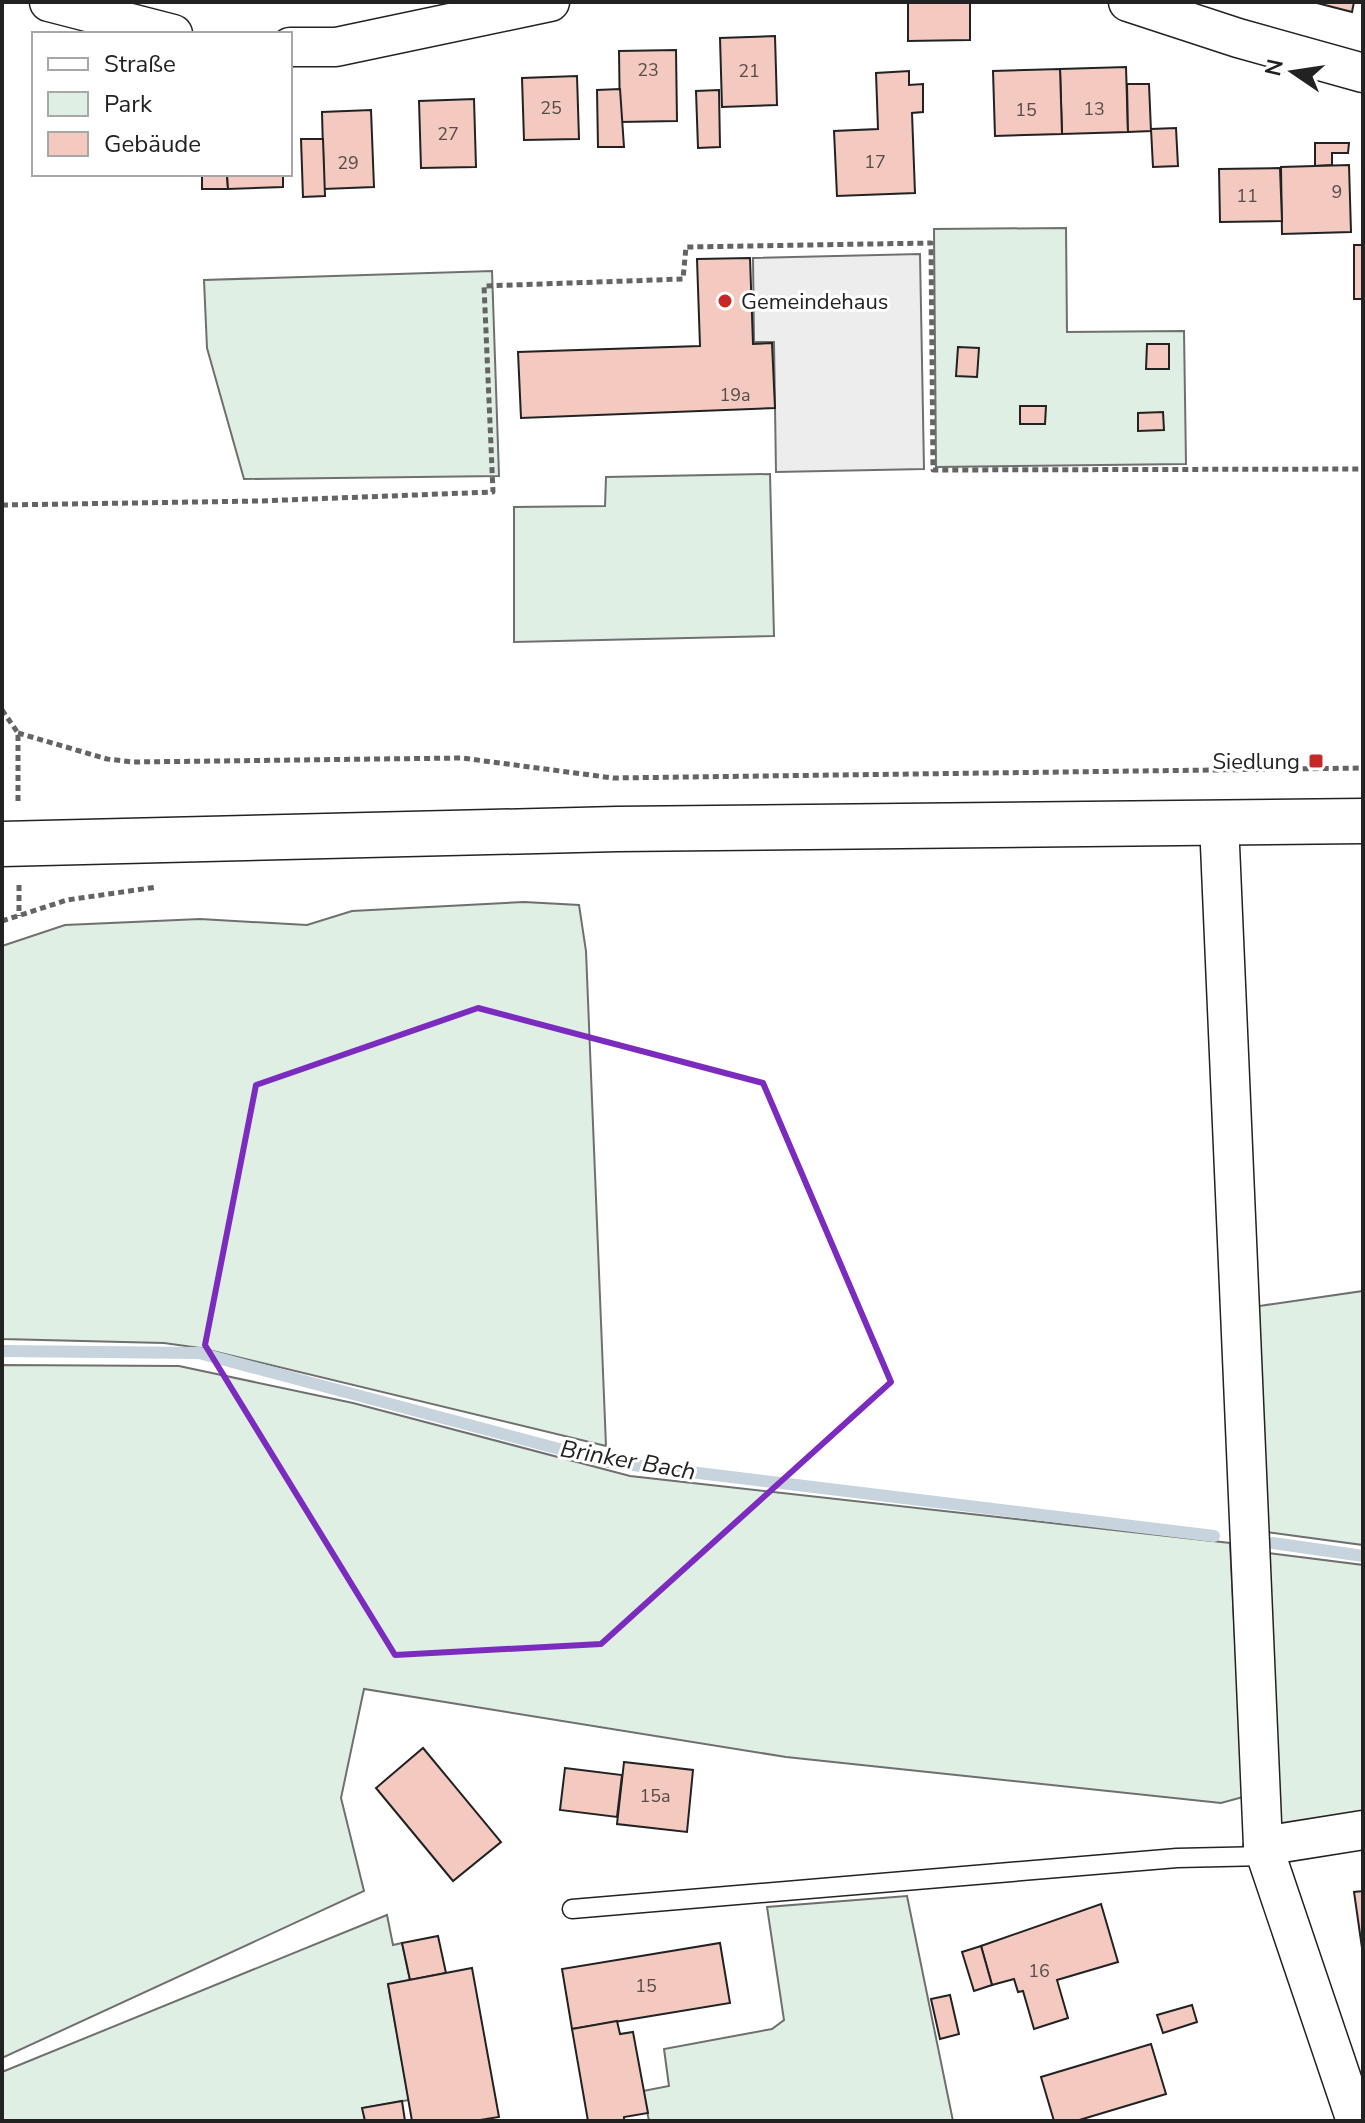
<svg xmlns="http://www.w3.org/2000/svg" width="1365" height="2123" font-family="'Nunito Sans',sans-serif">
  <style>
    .green { fill: #e0efe3; stroke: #6f6f6f; stroke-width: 2 }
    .parking { fill: #ededed; stroke: #6f6f6f; stroke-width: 2 }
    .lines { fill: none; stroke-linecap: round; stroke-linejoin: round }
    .stream { stroke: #c7d3dd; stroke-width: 12 }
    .building { fill: #f3c9c0; stroke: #222; stroke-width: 2 }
    .service-casing { stroke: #222; stroke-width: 21 }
    .minor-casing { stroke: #222; stroke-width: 41 }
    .primary-casing { stroke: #222; stroke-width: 47 }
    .path { stroke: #646464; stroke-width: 5; stroke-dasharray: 6 4; stroke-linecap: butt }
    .service { stroke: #fff; stroke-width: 18 }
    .minor { stroke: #fff; stroke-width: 38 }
    .primary { stroke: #fff; stroke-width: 44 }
    .marked { fill: none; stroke: #7b2cbf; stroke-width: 6; stroke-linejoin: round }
    .poi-dot { fill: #c62828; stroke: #fff; stroke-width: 3 }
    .labels { text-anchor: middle; stroke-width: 6; stroke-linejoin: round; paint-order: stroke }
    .number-label { font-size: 18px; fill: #564c4a }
    .poi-label { font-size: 22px; fill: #222; stroke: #fff; text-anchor: start }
    .water-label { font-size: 24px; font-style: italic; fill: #222; stroke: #fff }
  </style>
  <rect width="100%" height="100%" fill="#fff"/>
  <g class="green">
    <polygon points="1066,228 1067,332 1184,331 1186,464 936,467 934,229"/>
    <polygon points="492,271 499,476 244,479 207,348 204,280"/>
    <polygon points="770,474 774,636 514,642 514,507 605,506 606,477"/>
    <polygon points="524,902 579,905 586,951 606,1446 200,1348 164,1343 2,1339 2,946 65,925 200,919 307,925 352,911"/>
    <polygon points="1363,1291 1363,1545 1266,1532 1259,1306"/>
    <polygon points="2,1365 179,1366 353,1403 630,1476 1230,1543 1243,1797 1221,1803 786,1757 364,1689 341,1798 364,1891 2,2058"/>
    <polygon points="1268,1553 1363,1565 1363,1816 1280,1828"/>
    <polygon points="907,1896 953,2121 649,2121 643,2091 669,2086 664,2049 772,2029 784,2020 767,1907"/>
    <polygon points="387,1915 393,1945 402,1943 410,1980 388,1984 409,2100 363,2108 365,2121 2,2121 2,2072"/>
  </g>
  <polygon class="parking" points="920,254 924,469 776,472 774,342 754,342 753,258"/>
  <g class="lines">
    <g class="stream">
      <polyline points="2,1351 199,1353 608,1462 1214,1536"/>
      <polyline points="1273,1543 1363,1556"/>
    </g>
  </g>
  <g class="building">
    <polygon points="970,2 970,40 908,41 908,3"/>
    <polygon points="1313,2 1354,2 1352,12"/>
    <polygon points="775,36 777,105 722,107 720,38"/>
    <polygon points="676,50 677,121 620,122 619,51"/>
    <polygon points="1126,67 1128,132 1062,134 1060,69"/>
    <polygon points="1060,69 1062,134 995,136 993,71"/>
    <polygon points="909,71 909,85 923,84 923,112 912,113 915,193 837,196 834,131 878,129 876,73"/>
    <polygon points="577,76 579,139 524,140 522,78"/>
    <polygon points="1127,84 1149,84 1151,131 1128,132"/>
    <polygon points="620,89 624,147 598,147 597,90"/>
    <polygon points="719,90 720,147 698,148 696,91"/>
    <polygon points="474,99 476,167 421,168 419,101"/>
    <polygon points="371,110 374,187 324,189 322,112"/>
    <polygon points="1176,128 1178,166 1153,167 1151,129"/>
    <polygon points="301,139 323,139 325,196 303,197"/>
    <polygon points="1315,143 1349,143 1348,153 1332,153 1332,165 1315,166"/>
    <polygon points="1349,165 1351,232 1282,234 1281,167"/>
    <polygon points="1280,168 1282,221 1220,222 1219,169"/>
    <polygon points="202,174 227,174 228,189 202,189"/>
    <polygon points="227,174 283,174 283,187 228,189"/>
    <rect x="1354" y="245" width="9" height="54"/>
    <polygon points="750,258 753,344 772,343 775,408 521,418 518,352 700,346 697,259"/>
    <polygon points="1147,344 1169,344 1169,369 1146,369"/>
    <polygon points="958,347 979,348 977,377 956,376"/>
    <polygon points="1020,406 1046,406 1045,424 1020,424"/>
    <polygon points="1163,412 1164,430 1138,431 1138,413"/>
    <polygon points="423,1748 501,1842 453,1881 376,1788"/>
    <polygon points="624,1762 693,1770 687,1832 617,1824"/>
    <polygon points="565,1768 622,1775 617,1817 560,1810"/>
    <polygon points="1363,1891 1363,1948 1362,1948 1354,1892"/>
    <polygon points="1101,1904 1118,1962 1057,1980 1068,2018 1034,2029 1023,1991 1018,1992 1014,1979 992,1985 981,1946"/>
    <polygon points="438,1936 446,1973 410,1980 402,1943"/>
    <polygon points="720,1943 730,2003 572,2029 562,1969"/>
    <polygon points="981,1946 992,1985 974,1991 962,1952"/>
    <polygon points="472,1968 499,2117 474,2121 412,2121 388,1984"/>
    <polygon points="950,1995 959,2034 940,2039 931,1999"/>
    <polygon points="1192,2005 1197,2022 1163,2033 1157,2015"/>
    <polygon points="617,2021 620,2034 633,2032 648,2113 624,2117 624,2121 588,2121 572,2029"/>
    <polygon points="1151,2044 1166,2094 1076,2121 1054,2121 1041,2077"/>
    <polygon points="402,2101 405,2121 365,2121 362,2108"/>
  </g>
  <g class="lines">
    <defs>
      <polyline id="service" points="572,1909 1177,1858 1266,1856"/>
      <g id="minor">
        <polyline points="49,2 173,34"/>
        <polyline points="1128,2 1238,38 1363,73"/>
        <polyline points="290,47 336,47 550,2"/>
        <polyline points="1219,822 1263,1846 1356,2121"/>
        <polyline points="1263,1846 1363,1830"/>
      </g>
      <polyline id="primary" points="2,844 617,829 1363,821"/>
    </defs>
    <use href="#service" class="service-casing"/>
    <use href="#minor" class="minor-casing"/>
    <use href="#primary" class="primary-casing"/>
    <g class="path">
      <polyline points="2,505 259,501 493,492 484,286 683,279 686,247 931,243 933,470 1363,469"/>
      <polyline points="2,710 18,733 18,803"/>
      <polyline points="18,733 107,759 133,762 462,758 613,778 1363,768"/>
      <polyline points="19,885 19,916"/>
      <polyline points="2,921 67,900 157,887"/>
    </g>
    <use href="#service" class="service"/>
    <use href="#minor" class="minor"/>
    <use href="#primary" class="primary"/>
  </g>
  <path class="marked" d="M478,1008L763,1083L891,1382L601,1644L395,1655L205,1345L256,1085Z"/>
  <g class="poi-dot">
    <circle cx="725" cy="301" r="8"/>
    <rect x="1308" y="753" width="16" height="16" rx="4"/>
  </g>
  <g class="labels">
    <g class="number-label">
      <text x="648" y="76">23</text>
      <text x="749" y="77">21</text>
      <text x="551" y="114">25</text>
      <text x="1094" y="115">13</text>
      <text x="1026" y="116">15</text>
      <text x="448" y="140">27</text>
      <text x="875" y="168">17</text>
      <text x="348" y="169">29</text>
      <text x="1337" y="198">9</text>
      <text x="1247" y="202">11</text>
      <text x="735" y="401">19a</text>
      <text x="655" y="1802">15a</text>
      <text x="1039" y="1977">16</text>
      <text x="646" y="1992">15</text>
    </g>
    <g class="poi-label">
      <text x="741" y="309">Gemeindehaus</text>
      <text x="1300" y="769" text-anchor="end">Siedlung</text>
    </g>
    <g class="water-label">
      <text transform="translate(628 1460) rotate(10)" y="8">Brinker Bach</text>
    </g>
  </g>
  <rect width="1365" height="2123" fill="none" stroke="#222222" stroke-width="8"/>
  <rect x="32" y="32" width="260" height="144" fill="#ffffff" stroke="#a7a7a7" stroke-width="2"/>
  <rect x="48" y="58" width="40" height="12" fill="#ffffff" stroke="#a7a7a7" stroke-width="2"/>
  <text x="104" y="72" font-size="24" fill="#222222">Straße</text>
  <rect x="48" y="92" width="40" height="24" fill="#e0efe3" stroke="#a7a7a7" stroke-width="2"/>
  <text x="104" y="112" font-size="24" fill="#222222">Park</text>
  <rect x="48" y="132" width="40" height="24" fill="#f3c9c0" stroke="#a7a7a7" stroke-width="2"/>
  <text x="104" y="152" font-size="24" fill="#222222">Gebäude</text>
  <g transform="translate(1293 72) rotate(283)" stroke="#ffffff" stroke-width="6" paint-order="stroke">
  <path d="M0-6L14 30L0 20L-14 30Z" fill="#222222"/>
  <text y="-12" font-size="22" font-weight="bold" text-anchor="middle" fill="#222222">N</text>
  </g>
</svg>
